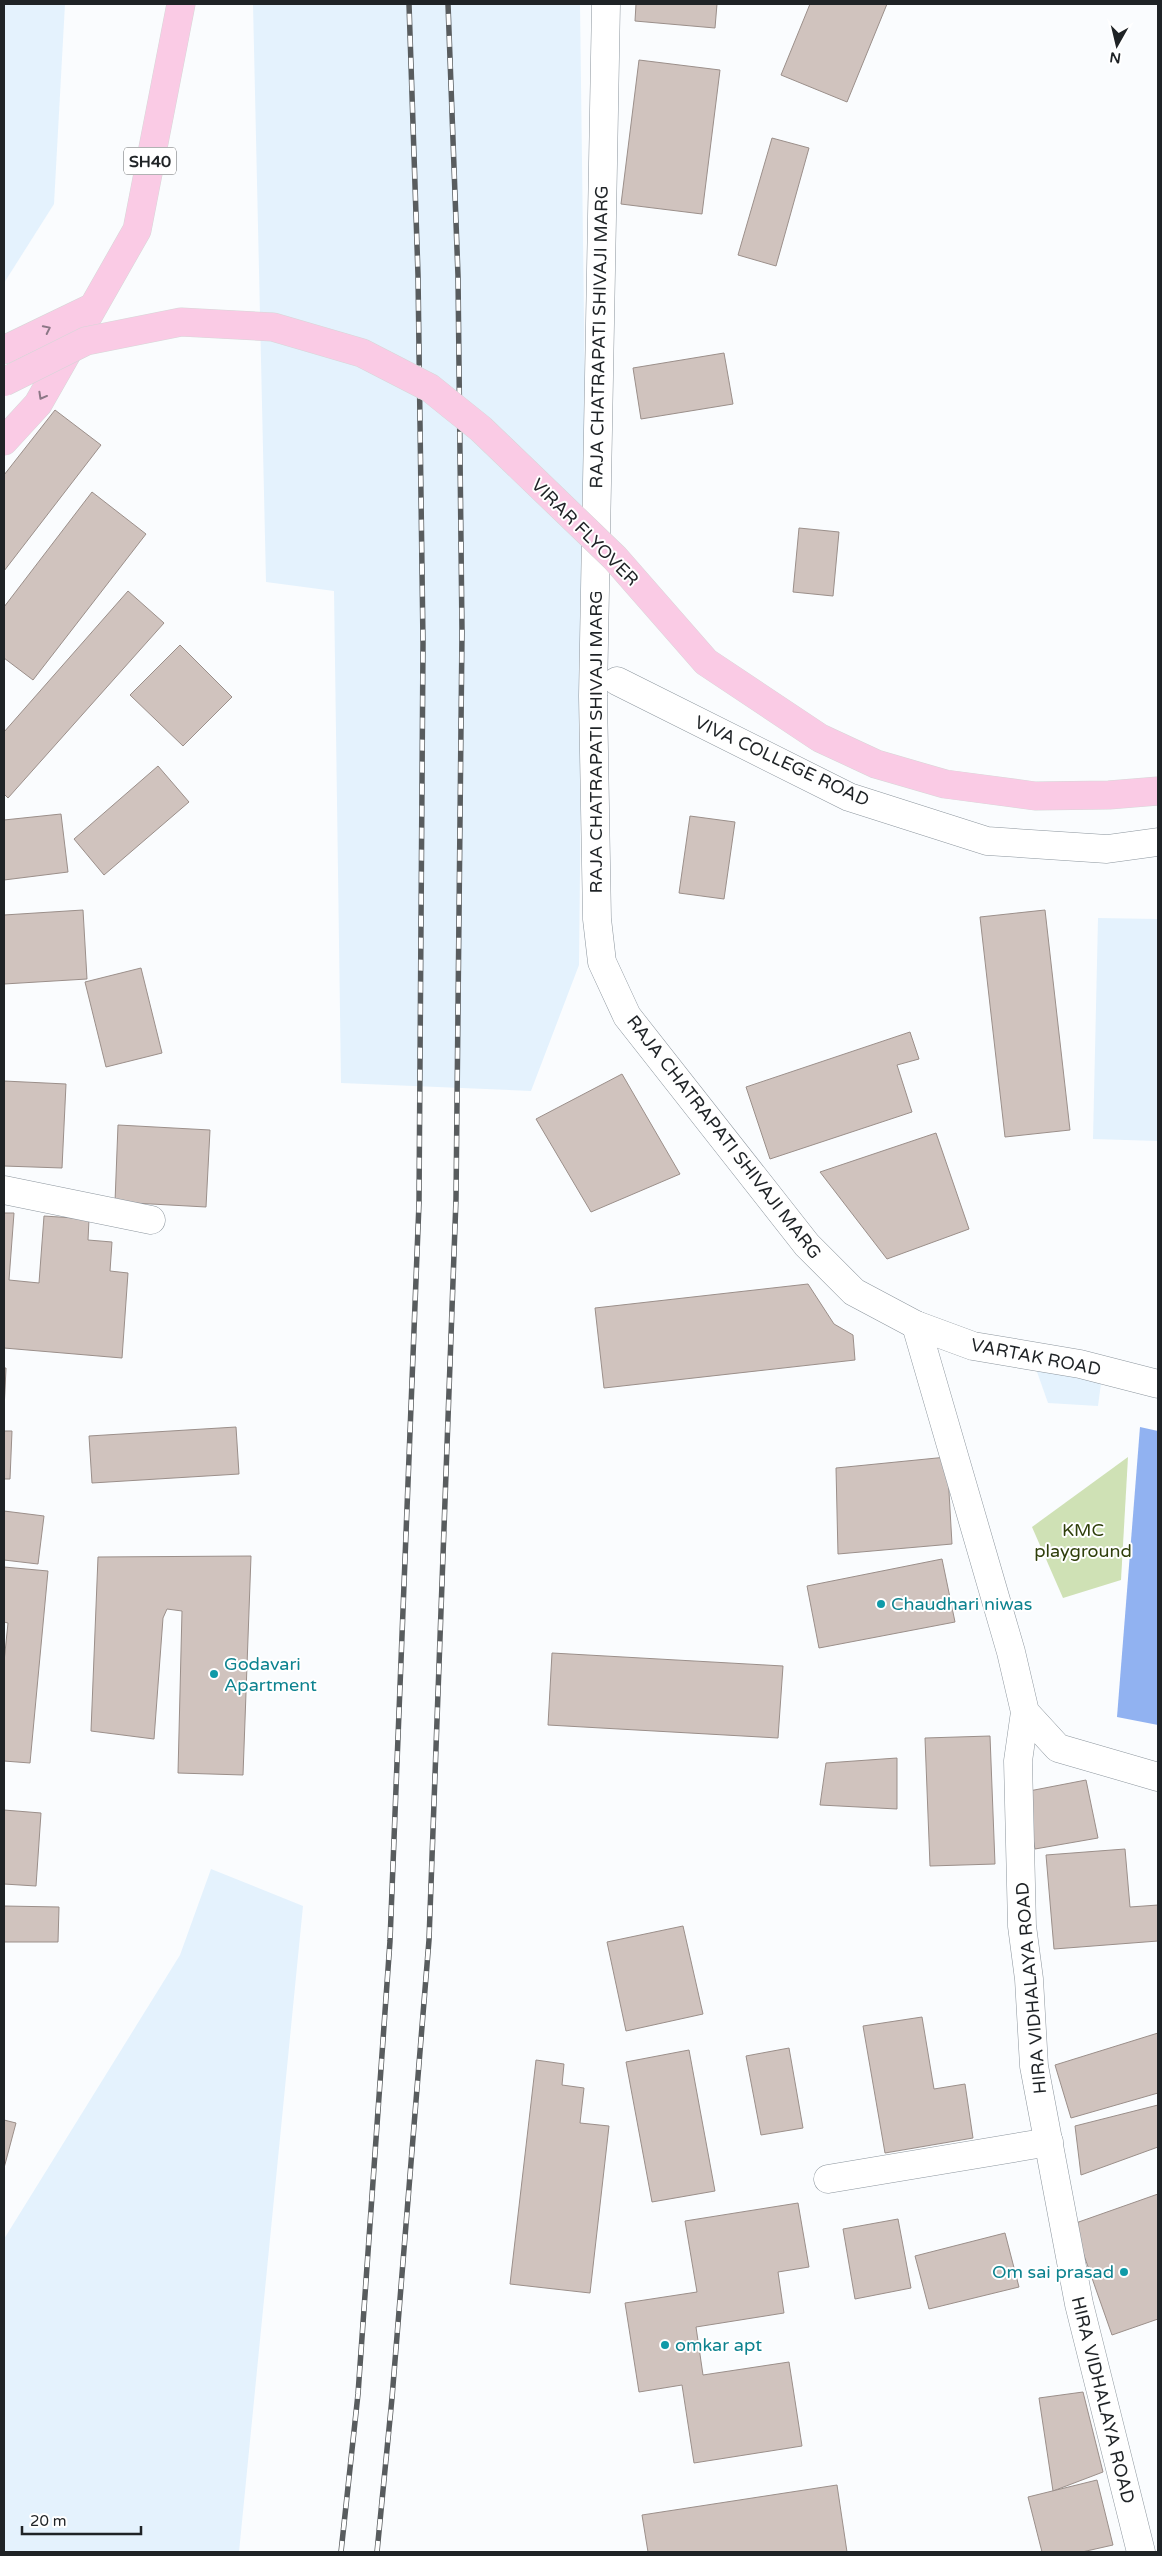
<svg xmlns="http://www.w3.org/2000/svg" width="1162" height="2556" font-family="'Varela Round',sans-serif">
  <style>
    .built { fill: #e4f2fd }
    .green { fill: #cfe1b5 }
    .water { fill: #91b2f1 }
    .building { fill: #d0c3be; stroke: #9b8f8a }
    .lines { fill: none; stroke-linecap: round; stroke-linejoin: round }
    .minor-casing { stroke: #8d969e; stroke-width: 29 }
    .major-casing { stroke: #d7d7d8; stroke-width: 29 }
    .minor { stroke: #fff; stroke-width: 28 }
    .major { stroke: #facbe5; stroke-width: 28 }
    .rail-casing { stroke: #585c5e; stroke-width: 5.5 }
    .rail { stroke: #fff; stroke-width: 4; stroke-dasharray: 11; stroke-linecap: butt }
    .major-bridge-casing { stroke: #d7d7d8; stroke-width: 29; stroke-linecap: butt }
    .major-bridge { stroke: #facbe5; stroke-width: 28 }
    .oneway { stroke: #8c7786 }
    .culture-dot { fill: #0f9aa8; stroke: #fff; stroke-width: 2 }
    .labels { text-anchor: middle; stroke-width: 4; stroke-linejoin: round; paint-order: stroke }
    .shield { fill: #fff; stroke: #626567; stroke-width: 1 }
    .shield-label { font-size: 16px; font-weight: bold; fill: #1f2326 }
    .street-label { font-size: 18px; fill: #1f2326; stroke: #fff }
    .park-label { font-size: 18px; fill: #2f3f0b; stroke: #fff }
    .culture-label { font-size: 18px; fill: #0d838f; stroke: #fff; text-anchor: start }
  </style>
  <rect width="100%" height="100%" fill="#fafcfe"/>
  <g class="built">
    <polygon points="4,4 65,4 54,204 4,283"/>
    <polygon points="253,4 580,4 585,397 579,965 531,1091 341,1083 334,591 266,582"/>
    <polygon points="1098,918 1158,919 1158,1141 1093,1139"/>
    <polygon points="1036,1369 1102,1376 1098,1406 1048,1403"/>
    <polygon points="211,1869 303,1906 239,2552 4,2552 4,2239 180,1955"/>
  </g>
  <polygon class="green" points="1128,1457 1121,1580 1063,1598 1032,1527"/>
  <polygon class="water" points="1140,1427 1158,1431 1158,1725 1117,1717"/>
  <g class="building">
    <polygon points="636,4 717,4 715,28 635,21"/>
    <polygon points="810,4 887,4 847,102 781,75"/>
    <polygon points="639,60 720,70 702,214 621,204"/>
    <polygon points="772,138 809,148 776,266 738,255"/>
    <polygon points="724,353 733,404 641,419 633,368"/>
    <polygon points="55,410 101,445 4,571 4,475"/>
    <polygon points="92,492 146,534 33,680 4,658 4,607"/>
    <polygon points="799,528 839,532 833,596 793,592"/>
    <polygon points="128,591 164,623 8,798 4,794 4,732"/>
    <polygon points="180,645 232,697 183,746 130,695"/>
    <polygon points="158,766 189,802 104,875 74,839"/>
    <polygon points="61,814 68,872 4,880 4,820"/>
    <polygon points="690,816 735,822 724,899 679,893"/>
    <polygon points="83,910 87,979 4,984 4,915"/>
    <polygon points="1045,910 1070,1130 1005,1137 980,917"/>
    <polygon points="141,968 162,1053 106,1067 85,982"/>
    <polygon points="910,1032 919,1059 897,1065 912,1112 770,1159 746,1087"/>
    <polygon points="622,1074 680,1174 591,1212 536,1119"/>
    <polygon points="4,1081 66,1084 62,1168 4,1166"/>
    <polygon points="118,1125 210,1130 206,1207 115,1202"/>
    <polygon points="936,1133 969,1229 887,1259 820,1172"/>
    <polygon points="4,1213 14,1213 9,1280 39,1283 44,1216 89,1219 88,1240 112,1242 110,1271 128,1273 122,1358 4,1348"/>
    <polygon points="808,1284 834,1324 853,1335 855,1360 604,1388 595,1308"/>
    <polygon points="4,1368 6,1368 4,1410"/>
    <polygon points="236,1427 239,1474 92,1483 89,1436"/>
    <polygon points="4,1431 12,1431 10,1479 4,1479"/>
    <polygon points="947,1457 952,1544 838,1554 836,1468"/>
    <polygon points="4,1511 44,1516 38,1564 4,1560"/>
    <polygon points="251,1556 243,1775 178,1773 182,1611 167,1609 163,1618 154,1739 91,1731 98,1557"/>
    <polygon points="942,1559 955,1622 819,1648 807,1586"/>
    <polygon points="4,1567 48,1571 30,1763 4,1761 4,1662 8,1623 4,1622"/>
    <polygon points="552,1653 783,1666 778,1738 548,1725"/>
    <polygon points="990,1736 995,1864 930,1866 925,1738"/>
    <polygon points="897,1758 897,1809 820,1805 826,1763"/>
    <polygon points="1086,1780 1098,1838 1035,1849 1024,1792"/>
    <polygon points="4,1810 41,1813 36,1886 4,1884"/>
    <polygon points="1125,1849 1130,1907 1158,1905 1158,1941 1054,1949 1046,1855"/>
    <polygon points="4,1906 59,1907 58,1942 4,1942"/>
    <polygon points="683,1926 703,2014 626,2031 607,1942"/>
    <polygon points="922,2017 934,2089 965,2084 973,2138 885,2153 863,2026"/>
    <polygon points="1158,2033 1158,2093 1071,2118 1055,2065"/>
    <polygon points="789,2048 803,2128 761,2135 746,2056"/>
    <polygon points="689,2050 715,2191 652,2202 626,2062"/>
    <polygon points="536,2060 564,2064 562,2085 584,2088 580,2123 609,2126 590,2293 510,2284"/>
    <polygon points="1158,2105 1158,2147 1081,2175 1075,2126"/>
    <polygon points="4,2120 16,2123 4,2168"/>
    <polygon points="1158,2194 1158,2319 1112,2335 1073,2224"/>
    <polygon points="798,2203 809,2267 778,2272 784,2313 696,2327 703,2375 789,2362 802,2446 694,2463 682,2385 639,2392 625,2303 697,2292 685,2221"/>
    <polygon points="898,2219 911,2288 855,2299 843,2229"/>
    <polygon points="1005,2233 1019,2287 929,2309 915,2256"/>
    <polygon points="1083,2392 1103,2472 1053,2491 1039,2398"/>
    <polygon points="1097,2480 1113,2545 1082,2552 1042,2552 1028,2497"/>
    <polygon points="837,2485 847,2552 648,2552 642,2515"/>
  </g>
  <g class="lines">
    <defs>
      <g id="minor">
        <polyline points="606,4 593,696 597,919 602,962 627,1016 807,1245 854,1292 916,1325 973,1346 1080,1364 1158,1384"/>
        <polyline points="617,681 849,797 987,841 1107,849 1158,842"/>
        <polyline points="4,1190 151,1220"/>
        <polyline points="916,1325 1011,1652 1025,1712 1058,1748 1158,1777"/>
        <polyline points="1025,1712 1018,1761 1022,1926 1029,1979 1034,2066 1079,2304 1141,2552"/>
        <polyline points="828,2179 1049,2142"/>
      </g>
      <g id="major">
        <polyline points="4,350 91,308"/>
        <polyline points="4,441 38,404 137,230 181,4"/>
      </g>
    </defs>
    <use href="#minor" class="minor-casing"/>
    <use href="#major" class="major-casing"/>
    <use href="#minor" class="minor"/>
    <use href="#major" class="major"/>
    <defs>
      <g id="rail">
        <polyline points="341,2552 358,2394 390,1941 419,1203 423,643 418,275 409,4"/>
        <polyline points="377,2552 392,2398 429,1940 456,1199 462,632 458,276 448,4"/>
      </g>
    </defs>
    <use href="#rail" class="rail-casing"/>
    <use href="#rail" class="rail"/>
    <defs>
      <polyline id="major-bridge" points="4,382 86,341 181,322 273,327 362,353 430,388 481,429 615,558 706,662 820,738 876,764 945,784 1035,796 1109,795 1158,791"/>
    </defs>
    <use href="#major-bridge" class="major-bridge-casing"/>
    <use href="#major-bridge" class="major-bridge"/>
  </g>
  <defs><path id="oneway-chevron" d="M-2-3.5L2.5 0L-2 3.5" fill="none" stroke-width="1.6" stroke-linecap="round" stroke-linejoin="round" transform="scale(1.25)"/></defs>
  <g class="oneway">
    <use href="#oneway-chevron" transform="translate(47 329) rotate(-26)"/>
    <use href="#oneway-chevron" transform="translate(42 396) rotate(119)"/>
  </g>
  <g class="culture-dot">
    <circle cx="881" cy="1604" r="5"/>
    <circle cx="214" cy="1674" r="5"/>
    <circle cx="1124" cy="2272" r="5"/>
    <circle cx="665" cy="2345" r="5"/>
  </g>
  <g class="labels">
    <rect class="shield" x="124" y="147.5" width="52" height="27" rx="4"/>
    <g class="shield-label">
      <text x="150" y="167">SH40</text>
    </g>
    <g class="street-label">
      <text transform="translate(599 337) rotate(-89)" y="6">RAJA CHATRAPATI SHIVAJI MARG</text>
      <text transform="translate(585 532) rotate(45)" y="6">VIRAR FLYOVER</text>
      <text transform="translate(596 742) rotate(-90)" y="6">RAJA CHATRAPATI SHIVAJI MARG</text>
      <text transform="translate(782 761) rotate(25)" y="6">VIVA COLLEGE ROAD</text>
      <text transform="translate(724 1137) rotate(52)" y="6">RAJA CHATRAPATI SHIVAJI MARG</text>
      <text transform="translate(1036 1357) rotate(11)" y="6">VARTAK ROAD</text>
      <text transform="translate(1031 1988) rotate(-95)" y="6">HIRA VIDHALAYA ROAD</text>
      <text transform="translate(1103 2400) rotate(76)" y="6">HIRA VIDHALAYA ROAD</text>
    </g>
    <g class="park-label">
      <text x="1083" y="1536">KMC<tspan x="1083" dy="21">playground</tspan></text>
    </g>
    <g class="culture-label">
      <text x="891" y="1610">Chaudhari niwas</text>
      <text x="224" y="1670">Godavari<tspan x="224" dy="21">Apartment</tspan></text>
      <text x="1114" y="2278" text-anchor="end">Om sai prasad</text>
      <text x="675" y="2351">omkar apt</text>
    </g>
  </g>
  <rect width="1162" height="2556" fill="none" stroke="#1f2326" stroke-width="10"/>
  <g transform="translate(1117 45) rotate(188)" stroke="#ffffff" stroke-width="4" paint-order="stroke">
  <path d="M0-4L9 19L0 12L-9 19Z" fill="#1f2326"/>
  <text y="-8" font-size="14" font-weight="bold" text-anchor="middle" fill="#1f2326">N</text>
  </g>
  <path d="M22 2526v8h119v-8" fill="none" stroke="#1f2326" stroke-width="2.5"/>
  <text x="30" y="2526" font-size="15" fill="#1f2326" stroke="#ffffff" stroke-width="4" paint-order="stroke">20 m</text>
</svg>
